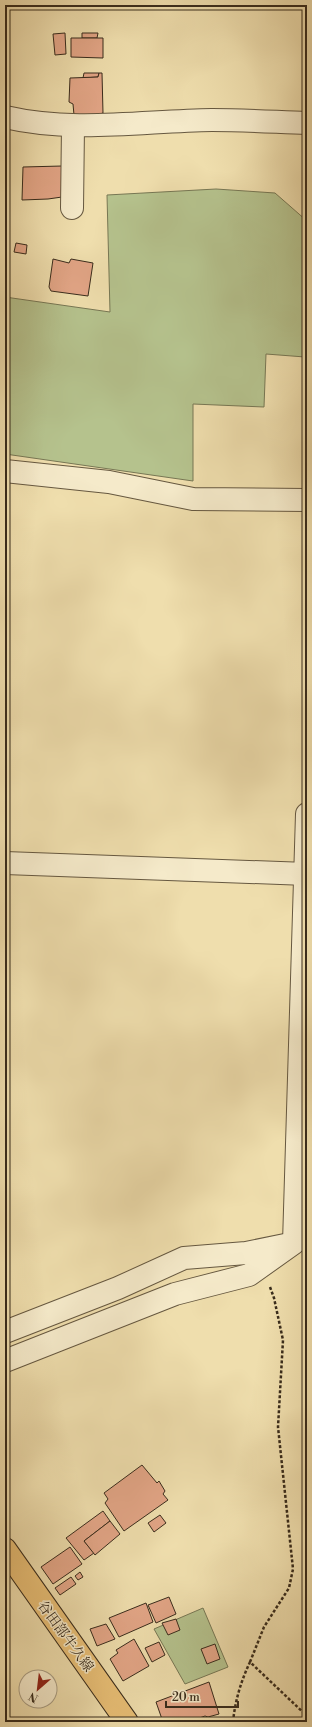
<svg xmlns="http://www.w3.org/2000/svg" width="312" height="1727" font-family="'Libre Bodoni','Noto Serif JP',serif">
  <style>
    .green { fill: #b5c28d; stroke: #777754 }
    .building { fill: #e2a586; stroke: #392c1c }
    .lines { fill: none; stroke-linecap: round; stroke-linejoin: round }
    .minor-casing { stroke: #665840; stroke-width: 24 }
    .major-casing { stroke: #392c1c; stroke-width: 24 }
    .path { stroke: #392c1c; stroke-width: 2.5; stroke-dasharray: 3 2; stroke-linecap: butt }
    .minor { stroke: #f5eaca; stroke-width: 22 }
    .major { stroke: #e8bf76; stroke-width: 22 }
    .labels { text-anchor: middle; stroke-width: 3; stroke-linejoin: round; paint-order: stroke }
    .street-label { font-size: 14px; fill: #392c1c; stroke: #f5eaca }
  </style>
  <rect width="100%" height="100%" fill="#efdead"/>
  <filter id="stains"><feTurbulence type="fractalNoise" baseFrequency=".005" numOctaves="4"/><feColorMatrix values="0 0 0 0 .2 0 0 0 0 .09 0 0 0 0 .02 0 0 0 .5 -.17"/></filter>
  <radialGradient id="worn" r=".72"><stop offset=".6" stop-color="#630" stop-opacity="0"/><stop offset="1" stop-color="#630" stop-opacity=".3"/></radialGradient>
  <g class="green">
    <polygon points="216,189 275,193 307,221 307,328 305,357 266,354 264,407 193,404 193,481 5,454 5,297 110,312 107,195"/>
    <polygon points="203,1608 228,1667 185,1684 154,1629"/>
  </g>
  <g class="building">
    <polygon points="65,33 66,54 55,55 53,34"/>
    <polygon points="82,33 98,33 97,38 82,38"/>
    <polygon points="71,38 103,38 103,58 71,57"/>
    <polygon points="84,73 99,73 98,77 83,78"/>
    <polygon points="99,73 102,73 103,113 96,115 74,115 73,104 69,102 70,78 98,77"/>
    <polygon points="62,166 62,197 48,199 22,200 23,167"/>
    <polygon points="16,243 27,245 26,254 14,252"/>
    <polygon points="53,259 69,263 71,259 93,263 88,296 51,291 49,287"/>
    <polygon points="142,1465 157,1483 159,1481 165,1491 163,1494 168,1500 124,1531 105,1503 108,1499 104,1493"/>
    <polygon points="103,1511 110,1521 84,1541 94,1553 84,1560 66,1538"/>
    <polygon points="160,1515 166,1523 154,1532 148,1523"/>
    <polygon points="110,1521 120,1534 95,1555 84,1541"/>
    <polygon points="70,1547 82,1564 53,1584 41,1567"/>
    <polygon points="80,1572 83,1577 78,1580 75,1576"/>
    <polygon points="71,1577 76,1584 60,1595 55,1588"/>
    <polygon points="169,1597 176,1614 156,1623 148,1605"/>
    <polygon points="146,1603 153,1622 119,1637 109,1618"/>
    <polygon points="176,1619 180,1630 168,1635 162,1623"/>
    <polygon points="106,1624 115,1639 97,1646 90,1629"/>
    <polygon points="134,1639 149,1666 123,1681 110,1659 118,1653 116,1650"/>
    <polygon points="159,1642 165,1655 152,1662 145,1648"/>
    <polygon points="215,1644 220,1659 207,1664 201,1649"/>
    <polygon points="209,1682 219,1714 208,1717 205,1716 188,1722 163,1722 156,1702"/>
  </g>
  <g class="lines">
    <defs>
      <g id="minor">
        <path d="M5,117C74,133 143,121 212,120C244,120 276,122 307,123"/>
        <polyline points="72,208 73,126"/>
        <polyline points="5,471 109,482 193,499 307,500"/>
        <polyline points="5,863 307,874"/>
        <polyline points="5,1332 118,1288 184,1258 246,1253 285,1245"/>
        <polyline points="5,1361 175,1294 249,1275 294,1243 307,814"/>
      </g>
      <polyline id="major" points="5,1549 127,1722"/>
    </defs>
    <use href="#minor" class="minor-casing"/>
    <use href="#major" class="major-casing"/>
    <g class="path">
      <polyline points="250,1662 264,1627 289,1588 293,1569 278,1427 283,1340 274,1298 270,1287"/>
      <path d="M233,1722C235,1701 241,1681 250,1662L307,1716"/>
    </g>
    <use href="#minor" class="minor"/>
    <use href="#major" class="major"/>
  </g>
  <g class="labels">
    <g class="street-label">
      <text transform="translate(66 1636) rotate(54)" y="5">谷田部牛久線</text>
    </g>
  </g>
  <rect width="312" height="1727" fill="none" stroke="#efdead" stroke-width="20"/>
  <rect x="6" y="6" width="300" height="1715" fill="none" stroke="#392c1c" stroke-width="2"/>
  <rect x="10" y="10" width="292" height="1707" fill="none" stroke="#392c1c"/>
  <g transform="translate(38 1689) rotate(208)"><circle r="19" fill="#f5eaca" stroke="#aa9e84"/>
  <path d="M0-3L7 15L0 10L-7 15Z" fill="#8f2418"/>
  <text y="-6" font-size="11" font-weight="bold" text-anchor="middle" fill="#392c1c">N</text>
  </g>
  <path d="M166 1701v6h72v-6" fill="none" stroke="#392c1c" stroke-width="2"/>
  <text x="172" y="1701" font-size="12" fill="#392c1c" stroke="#f5eaca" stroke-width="3" paint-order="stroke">20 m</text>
  <rect width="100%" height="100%" filter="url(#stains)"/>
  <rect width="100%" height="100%" fill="url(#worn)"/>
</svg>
